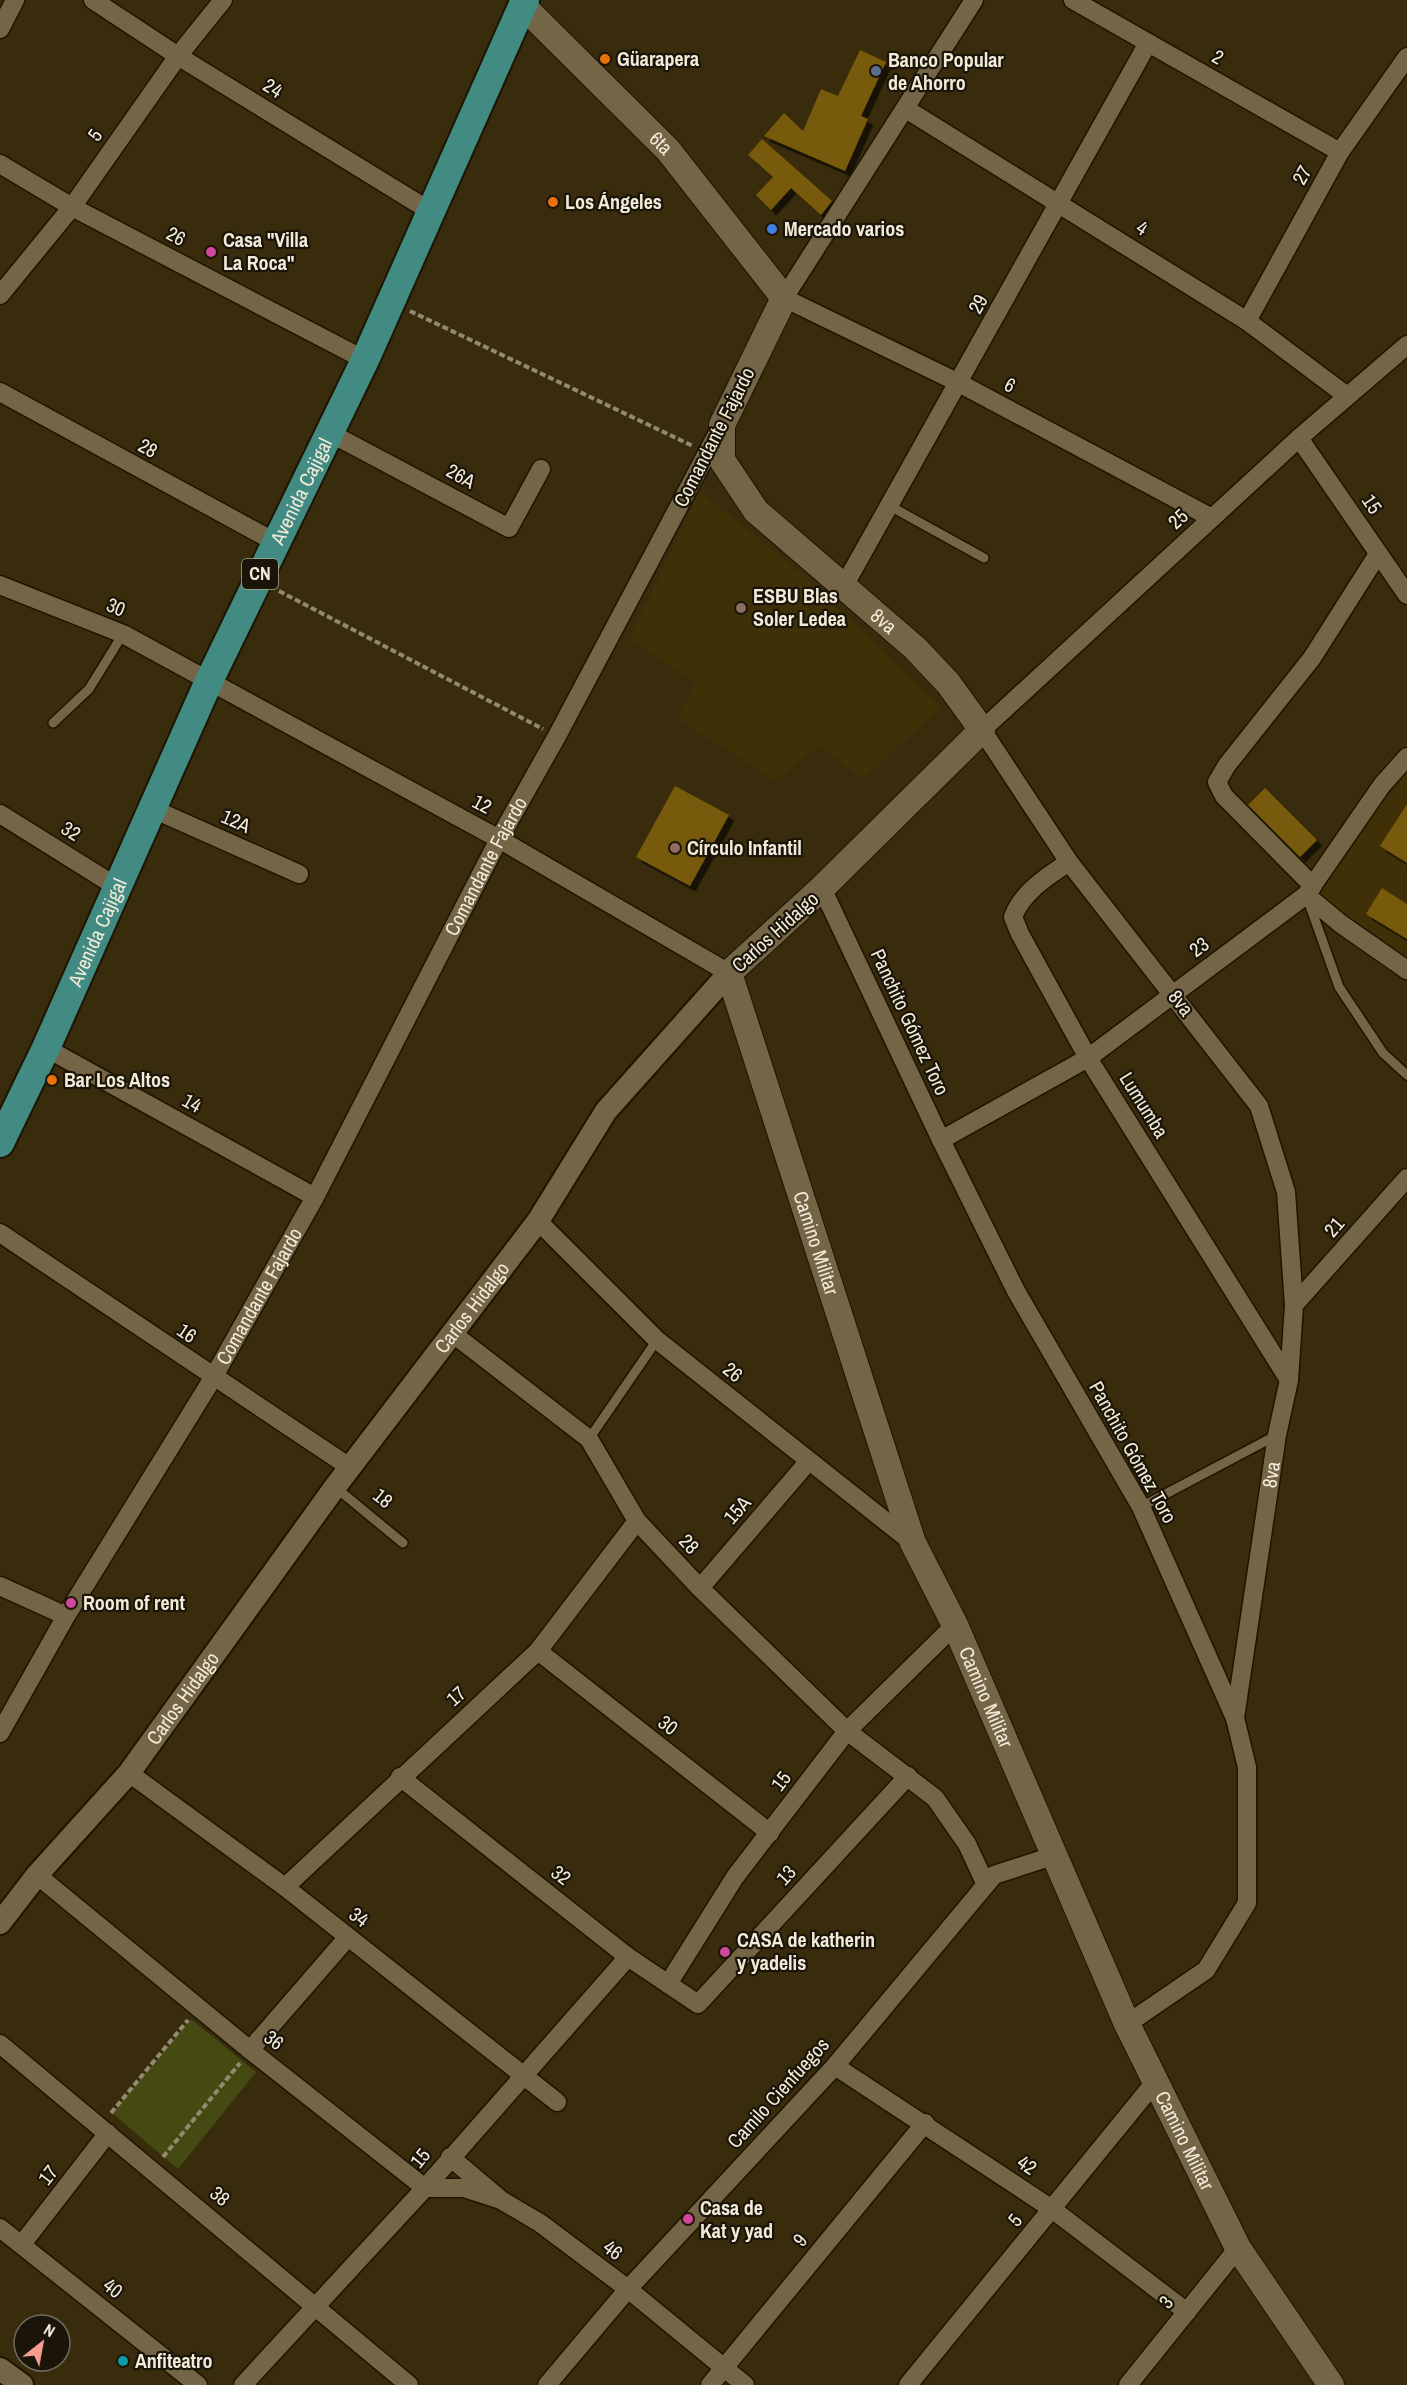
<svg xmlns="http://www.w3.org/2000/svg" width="1407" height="2385" font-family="'Archivo Narrow',sans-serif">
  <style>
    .built { fill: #403008 }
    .green { fill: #454a13 }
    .building { fill: #785a07; filter: url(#shadow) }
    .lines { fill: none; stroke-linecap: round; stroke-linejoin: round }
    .service-casing { stroke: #1e1401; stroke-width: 12 }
    .minor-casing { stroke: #1e1401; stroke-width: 21 }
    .tertiary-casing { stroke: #1e1401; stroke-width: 26 }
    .secondary-casing { stroke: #1e1401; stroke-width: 28 }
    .primary-casing { stroke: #1e1401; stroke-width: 32 }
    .path { stroke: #938870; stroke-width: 4; stroke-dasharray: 6 3; stroke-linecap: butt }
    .service { stroke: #746546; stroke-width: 9 }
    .minor { stroke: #746546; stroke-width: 18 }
    .tertiary { stroke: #746546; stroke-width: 22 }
    .secondary { stroke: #746546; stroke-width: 26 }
    .primary { stroke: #428b82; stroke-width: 28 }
    .food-dot { fill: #e8710a; stroke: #1b1509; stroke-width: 2 }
    .service-dot { fill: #5c6f8a; stroke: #1b1509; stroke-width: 2 }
    .shop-dot { fill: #3f7fe0; stroke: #1b1509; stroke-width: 2 }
    .hotel-dot { fill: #d1479c; stroke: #1b1509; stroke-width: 2 }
    .education-dot { fill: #8d6e63; stroke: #1b1509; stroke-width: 2 }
    .culture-dot { fill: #0f9aa8; stroke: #1b1509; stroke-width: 2 }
    .labels { text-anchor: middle; stroke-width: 4.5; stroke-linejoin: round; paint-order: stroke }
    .shield { fill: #1b1509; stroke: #b2ab9b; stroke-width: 1.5 }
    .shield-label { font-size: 18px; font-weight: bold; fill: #f3ebda }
    .street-label { font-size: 20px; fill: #f3ebda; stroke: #1b1509 }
    .poi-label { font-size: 20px; font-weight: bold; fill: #f3ebda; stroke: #1b1509; text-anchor: start }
  </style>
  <defs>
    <filter id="shadow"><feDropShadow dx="5.5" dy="5.5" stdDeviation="0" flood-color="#0009"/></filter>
  </defs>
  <rect width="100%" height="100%" fill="#392c0d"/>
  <g class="built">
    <polygon points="700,491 807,578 941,708 863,779 819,746 775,781 677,718 696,683 629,639"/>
    <polygon points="1407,743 1407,957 1303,884 1381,765"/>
  </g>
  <polygon class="green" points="191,2019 256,2072 178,2169 112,2113"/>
  <g class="building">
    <polygon points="860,50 886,62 861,116 868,119 845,171 764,136 784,113 803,131 821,89 838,96"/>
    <polygon points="762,139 832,201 821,215 791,188 771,210 756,195 773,177 748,155"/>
    <polygon points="675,786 729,815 690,886 636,857"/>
    <polygon points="1265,788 1317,840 1300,857 1248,805"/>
    <polygon points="1407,804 1407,863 1380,846"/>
    <polygon points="1382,888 1407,904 1407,939 1366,914"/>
  </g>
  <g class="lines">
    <defs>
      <g id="service">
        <polyline points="890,506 984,558"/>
        <polyline points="53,723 89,689 123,634"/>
        <polyline points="1309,903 1339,987 1383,1053 1407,1075"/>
        <polyline points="589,1439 657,1340"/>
        <polyline points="335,1487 403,1543"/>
        <polyline points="1141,1507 1277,1435"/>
      </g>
      <g id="minor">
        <polyline points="93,0 178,56 430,211"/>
        <polyline points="974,0 784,298 959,383 1212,518"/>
        <polyline points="1073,0 1340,152"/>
        <polyline points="0,29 15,0"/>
        <polyline points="906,109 1247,321 1347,396"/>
        <polyline points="0,164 72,207 365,360"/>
        <polyline points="0,295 72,207 178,56 223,0"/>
        <polyline points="1247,321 1340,152 1407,57"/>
        <polyline points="0,392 275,542"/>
        <polyline points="330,433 509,528 541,469"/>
        <polyline points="1299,438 1407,595"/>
        <polyline points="0,585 123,634 499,839 729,973"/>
        <polyline points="844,586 1148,43"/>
        <polyline points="153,809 299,874"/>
        <polyline points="0,814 117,887"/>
        <path d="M1069,862C1048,876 1022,892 1013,917L1020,934L1088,1058L1289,1380"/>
        <polyline points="1313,886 1224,796 1217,782 1227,765 1312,658 1378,554"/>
        <polyline points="822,888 941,1140 1016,1291 1141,1507 1235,1718 1247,1767 1247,1903 1206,1970 1127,2024"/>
        <polyline points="1306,895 1341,924 1407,970"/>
        <polyline points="46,1048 315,1197"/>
        <polyline points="941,1140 1088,1058 1306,895 1382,785 1407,757"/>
        <polyline points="538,1221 657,1340 913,1543"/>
        <polyline points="0,1233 351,1468"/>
        <polyline points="1294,1305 1407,1178"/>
        <polyline points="452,1333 589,1439 637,1521 700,1588 847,1731 935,1798 967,1844 986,1885"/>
        <polyline points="0,1586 66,1616"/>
        <polyline points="700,1588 808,1462"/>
        <polyline points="538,1651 770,1833"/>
        <path id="s1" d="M1235,1718L1277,1435L1289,1380L1294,1305L1286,1192L1259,1106L1069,862L982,730L1299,438L1407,345"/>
        <path id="s2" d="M0,1733L66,1616L213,1378L315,1197L499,839L557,736L721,427"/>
        <polyline points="129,1773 285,1887 557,2102"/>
        <polyline points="400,1777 628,1957 698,2004 908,1776"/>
        <polyline points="37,1875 250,2050 425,2188 464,2188 501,2200"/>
        <polyline points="285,1887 538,1651 637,1521"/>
        <polyline points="668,1984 735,1877 847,1731 955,1625"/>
        <polyline points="0,2044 409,2385"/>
        <polyline points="250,2050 348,1937"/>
        <polyline points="835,2066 1052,2209 1187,2312"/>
        <polyline points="450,2157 501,2200 540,2223 628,2289 745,2385"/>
        <polyline points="0,2228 198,2385"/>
        <polyline points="22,2244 108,2133"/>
        <polyline points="243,2385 425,2188 628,1957"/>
        <polyline points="547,2385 628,2289 835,2066 994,1875 1056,1855"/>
        <polyline points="710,2385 925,2123"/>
        <polyline points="908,2385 1155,2082"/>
        <polyline points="1128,2385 1238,2248"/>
      </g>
      <g id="tertiary">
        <path id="s3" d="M0,1923L37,1875L129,1773L335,1487L538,1221L606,1111L729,973"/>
        <polyline points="0,2369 22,2385"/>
      </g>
      <g id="secondary">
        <path id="s4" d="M522,5L668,150L784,298L722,425V460L756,511L915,648L948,683L982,730L822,888L729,973L913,1543L955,1625L1127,2024L1238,2248L1331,2385"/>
      </g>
      <g id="primary">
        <path id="s5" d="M0,1143L46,1048L209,681L365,360L525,0"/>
      </g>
    </defs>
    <use href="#service" class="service-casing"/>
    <use href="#minor" class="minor-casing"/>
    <use href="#tertiary" class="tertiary-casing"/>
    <use href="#secondary" class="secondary-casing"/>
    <use href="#primary" class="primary-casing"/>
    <g class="path">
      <polyline points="410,311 693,446"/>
      <polyline points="279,591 543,729"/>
      <polyline points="111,2113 188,2020"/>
      <polyline points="163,2157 240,2063"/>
    </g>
    <use href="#service" class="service"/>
    <use href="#minor" class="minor"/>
    <use href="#tertiary" class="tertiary"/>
    <use href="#secondary" class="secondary"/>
    <use href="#primary" class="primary"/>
  </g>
  <g class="food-dot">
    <circle cx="605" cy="59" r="6"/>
    <circle cx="553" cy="202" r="6"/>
    <circle cx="52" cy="1080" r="6"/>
  </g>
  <circle class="service-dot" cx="876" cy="71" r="6"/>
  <circle class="shop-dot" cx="772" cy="229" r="6"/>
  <g class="hotel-dot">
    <circle cx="211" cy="252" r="6"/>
    <circle cx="71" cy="1603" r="6"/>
    <circle cx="725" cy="1952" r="6"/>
    <circle cx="688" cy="2219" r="6"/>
  </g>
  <g class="education-dot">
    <circle cx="741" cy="608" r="6"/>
    <circle cx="675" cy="848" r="6"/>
  </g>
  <circle class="culture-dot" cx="123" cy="2361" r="6"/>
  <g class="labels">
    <rect class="shield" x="242" y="559" width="36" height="30" rx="4.5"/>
    <g class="shield-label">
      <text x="260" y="580">CN</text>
    </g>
    <g class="street-label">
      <text transform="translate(1218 57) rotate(30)" y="7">2</text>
      <text transform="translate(273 88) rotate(32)" y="7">24</text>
      <text transform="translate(95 135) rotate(-55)" y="7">5</text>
      <text dy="7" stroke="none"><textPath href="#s4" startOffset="196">6ta</textPath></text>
      <text transform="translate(1302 175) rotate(-61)" y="7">27</text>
      <text transform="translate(1142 228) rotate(32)" y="7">4</text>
      <text transform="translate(176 236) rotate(28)" y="7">26</text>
      <text transform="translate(978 304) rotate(-61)" y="7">29</text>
      <text transform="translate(1010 385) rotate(28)" y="7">6</text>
      <text transform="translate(714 437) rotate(-63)" y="7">Comandante Fajardo</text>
      <text transform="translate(148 448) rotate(29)" y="7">28</text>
      <text transform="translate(461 476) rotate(29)" y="7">26A</text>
      <text dy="7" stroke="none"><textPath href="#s5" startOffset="718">Avenida Cajigal</textPath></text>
      <text transform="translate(1372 504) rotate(56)" y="7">15</text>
      <text transform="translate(1178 519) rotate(-43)" y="7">25</text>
      <text transform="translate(116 607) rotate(22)" y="7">30</text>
      <text dy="7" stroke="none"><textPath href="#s4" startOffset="800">8va</textPath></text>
      <text transform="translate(482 804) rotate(28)" y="7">12</text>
      <text transform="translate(236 821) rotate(24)" y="7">12A</text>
      <text transform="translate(71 831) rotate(32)" y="7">32</text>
      <text dy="7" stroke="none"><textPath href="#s2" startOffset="994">Comandante Fajardo</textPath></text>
      <text dy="7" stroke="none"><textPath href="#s5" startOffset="232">Avenida Cajigal</textPath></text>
      <text transform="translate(775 932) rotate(-42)" y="7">Carlos Hidalgo</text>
      <text transform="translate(1199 947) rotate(-37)" y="7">23</text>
      <text transform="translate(1181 1003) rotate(52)" y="7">8va</text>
      <text transform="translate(910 1022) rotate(65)" y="7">Panchito Gómez Toro</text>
      <text transform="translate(192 1103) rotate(29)" y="7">14</text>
      <text transform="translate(1144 1105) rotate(58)" y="7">Lumumba</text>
      <text transform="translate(1334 1227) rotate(-49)" y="7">21</text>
      <text dy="7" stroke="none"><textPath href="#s4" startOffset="1582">Camino Militar</textPath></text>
      <text dy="7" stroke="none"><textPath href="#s2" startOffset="508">Comandante Fajardo</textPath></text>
      <text dy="7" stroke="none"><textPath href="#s3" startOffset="776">Carlos Hidalgo</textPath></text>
      <text transform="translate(187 1333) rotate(34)" y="7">16</text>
      <text transform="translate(733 1372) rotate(39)" y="7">26</text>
      <text transform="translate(1133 1452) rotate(61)" y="7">Panchito Gómez Toro</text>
      <text dy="7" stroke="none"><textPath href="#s1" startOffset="246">8va</textPath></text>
      <text transform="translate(383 1498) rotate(39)" y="7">18</text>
      <text transform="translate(737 1510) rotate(-49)" y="7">15A</text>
      <text transform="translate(689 1544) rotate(47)" y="7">28</text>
      <text transform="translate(456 1696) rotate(-42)" y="7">17</text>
      <text dy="7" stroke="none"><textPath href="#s4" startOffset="2068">Camino Militar</textPath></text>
      <text dy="7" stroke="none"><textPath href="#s3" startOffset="290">Carlos Hidalgo</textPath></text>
      <text transform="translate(668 1725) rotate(38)" y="7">30</text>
      <text transform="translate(781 1781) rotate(-53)" y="7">15</text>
      <text transform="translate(561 1875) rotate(38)" y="7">32</text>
      <text transform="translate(786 1875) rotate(-47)" y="7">13</text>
      <text transform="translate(359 1917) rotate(38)" y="7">34</text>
      <text transform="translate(274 2040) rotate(38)" y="7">36</text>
      <text transform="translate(778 2093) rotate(-48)" y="7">Camilo Cienfuegos</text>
      <text dy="7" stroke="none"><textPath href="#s4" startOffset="2554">Camino Militar</textPath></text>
      <text transform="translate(420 2158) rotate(-51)" y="7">15</text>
      <text transform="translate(1027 2165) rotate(34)" y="7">42</text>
      <text transform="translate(48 2175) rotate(-52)" y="7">17</text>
      <text transform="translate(220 2196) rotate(40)" y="7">38</text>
      <text transform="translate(1015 2220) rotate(-51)" y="7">5</text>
      <text transform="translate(800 2240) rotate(-51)" y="7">9</text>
      <text transform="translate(613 2250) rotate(37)" y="7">46</text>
      <text transform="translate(113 2288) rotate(39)" y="7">40</text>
      <text transform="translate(1166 2302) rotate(-51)" y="7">3</text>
    </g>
    <g class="poi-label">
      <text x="617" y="66">Güarapera</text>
      <text x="888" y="67">Banco Popular<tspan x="888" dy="23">de Ahorro</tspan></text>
      <text x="565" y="209">Los Ángeles</text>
      <text x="784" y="236">Mercado varios</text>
      <text x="223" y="247">Casa "Villa<tspan x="223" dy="23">La Roca"</tspan></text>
      <text x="753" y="603">ESBU Blas<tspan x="753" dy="23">Soler Ledea</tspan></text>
      <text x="687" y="855">Círculo Infantil</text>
      <text x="64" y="1087">Bar Los Altos</text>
      <text x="83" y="1610">Room of rent</text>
      <text x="737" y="1947">CASA de katherin<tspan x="737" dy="23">y yadelis</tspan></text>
      <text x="700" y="2215">Casa de<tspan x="700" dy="23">Kat y yad</tspan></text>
      <text x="135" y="2368">Anfiteatro</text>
    </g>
  </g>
  <g transform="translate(42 2343) rotate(31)"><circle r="28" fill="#1b1509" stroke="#716b5d" stroke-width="1.5"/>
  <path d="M0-4.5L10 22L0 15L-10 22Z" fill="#f59c90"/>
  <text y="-9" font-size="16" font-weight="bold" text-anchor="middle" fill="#f3ebda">N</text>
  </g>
</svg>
